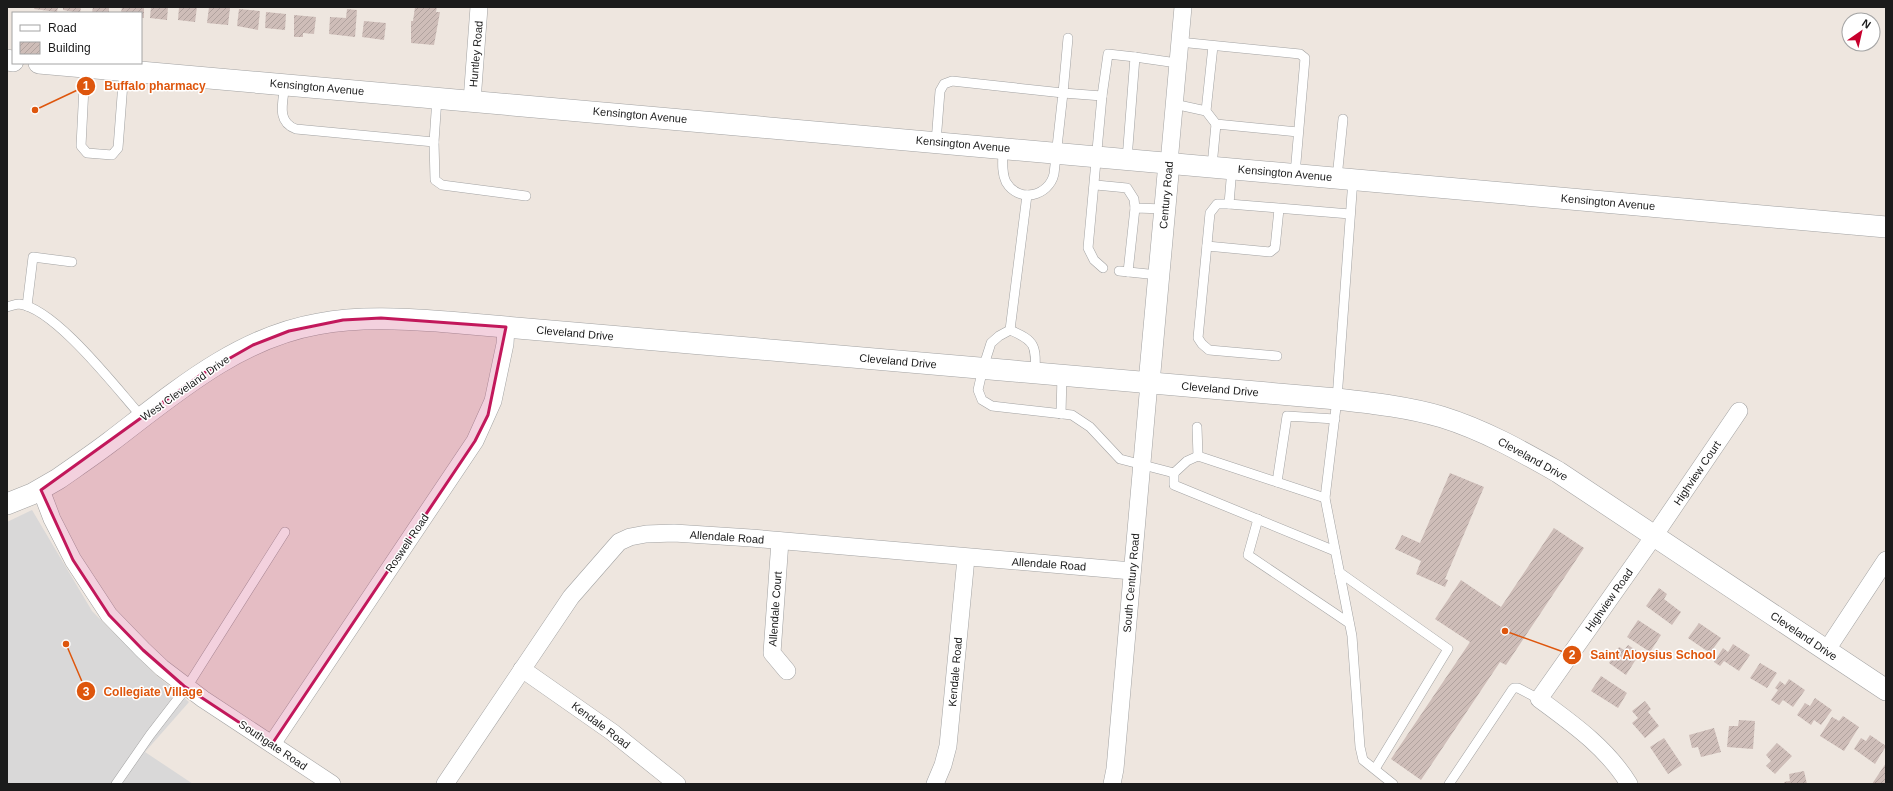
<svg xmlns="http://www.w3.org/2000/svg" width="1893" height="791" font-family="Arial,sans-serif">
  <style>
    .residential { fill: #d9d8d8 }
    .building { fill: url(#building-hatch) }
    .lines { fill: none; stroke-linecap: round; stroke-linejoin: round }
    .service-casing { stroke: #a2a2a2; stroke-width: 10 }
    .minor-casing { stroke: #a2a2a2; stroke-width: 18 }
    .tertiary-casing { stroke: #a2a2a2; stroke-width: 22 }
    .service { stroke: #fff; stroke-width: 9 }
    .minor { stroke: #fff; stroke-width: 17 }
    .tertiary { stroke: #fff; stroke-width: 21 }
    .marked { fill: #c2185b; fill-opacity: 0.2; stroke: #c2185b; stroke-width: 3; stroke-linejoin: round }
    .labels { text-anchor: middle; stroke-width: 3; stroke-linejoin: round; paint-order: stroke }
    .street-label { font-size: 11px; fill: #1b1b1b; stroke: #fff }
    .leader { fill: none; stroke: #de560d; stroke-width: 1.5 }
    .callout-dot { fill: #de560d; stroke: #fff; stroke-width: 1.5 }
    .mark-label { font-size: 12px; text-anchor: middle; font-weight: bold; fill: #fff }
    .callout-label { font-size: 12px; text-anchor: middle; font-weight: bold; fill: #de560d; stroke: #fff; stroke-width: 3; stroke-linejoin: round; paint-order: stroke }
  </style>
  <defs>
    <pattern id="building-hatch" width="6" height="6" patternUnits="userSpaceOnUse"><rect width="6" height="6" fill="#cebdb8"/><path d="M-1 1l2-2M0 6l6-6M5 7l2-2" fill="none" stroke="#b0a29e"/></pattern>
  </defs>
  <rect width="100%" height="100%" fill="#eee6df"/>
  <polygon class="residential" points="32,510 92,611 157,676 189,702 145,752 193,784 7,784 7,522"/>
  <g class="building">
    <polygon points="35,7 58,7 57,12 34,9"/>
    <polygon points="63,7 81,7 80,13 63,10"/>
    <polygon points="93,7 109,7 109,13 92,13"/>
    <polygon points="122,7 144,7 144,18 141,18 141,13 121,13"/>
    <polygon points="151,7 168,7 167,20 150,18"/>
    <polygon points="179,7 197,7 195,22 178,20"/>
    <polygon points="209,7 230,8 228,25 207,23"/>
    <polygon points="415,7 437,7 436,12 440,12 434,45 411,43 411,21 413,21"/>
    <polygon points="239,9 260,11 258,30 237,26"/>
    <polygon points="347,9 357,10 355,37 329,34 330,17 346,18"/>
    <polygon points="266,12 286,14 285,30 265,28"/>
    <polygon points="294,15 316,17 314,34 303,33 303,37 294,37"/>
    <polygon points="364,21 386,23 384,40 362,37"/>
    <polygon points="1450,473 1484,487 1445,579 1448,580 1445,587 1416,574 1421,561 1395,549 1402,535 1420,543"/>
    <polygon points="1554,528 1584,548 1506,665 1500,662 1421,780 1391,759 1470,642 1435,619 1461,580 1501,607"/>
    <polygon points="1659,588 1667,594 1664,599 1681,612 1672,625 1646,606"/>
    <polygon points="1638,620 1661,635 1650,652 1627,637"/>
    <polygon points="1699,623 1721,638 1710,653 1688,638"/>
    <polygon points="1733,644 1750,655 1739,671 1724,661 1720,666 1714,662 1723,648 1728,652"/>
    <polygon points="1628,645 1640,653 1626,675 1609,663 1619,647 1624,650"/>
    <polygon points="1760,663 1777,673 1767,688 1750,678"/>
    <polygon points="1601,676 1627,693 1618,708 1591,691"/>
    <polygon points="1789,679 1805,690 1793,707 1783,700 1779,705 1771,700 1778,690 1775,688 1780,681 1785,685"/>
    <polygon points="1815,698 1832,710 1821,725 1814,720 1811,725 1797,715 1805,703 1810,706"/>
    <polygon points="1645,701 1651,709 1648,712 1659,726 1645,738 1632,723 1638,718 1632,711"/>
    <polygon points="1843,716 1859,727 1844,751 1820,736 1832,717 1839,721"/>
    <polygon points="1739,720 1755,721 1753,749 1727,747 1729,726 1738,726"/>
    <polygon points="1714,728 1721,752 1701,757 1698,747 1692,748 1689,735"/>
    <polygon points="1870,735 1886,746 1875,764 1854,749 1861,738 1866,741"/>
    <polygon points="1664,738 1682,765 1668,774 1650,747"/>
    <polygon points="1777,743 1792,756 1775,774 1766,766 1771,761 1766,755"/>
    <polygon points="1886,763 1886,784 1872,784"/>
    <polygon points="1804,771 1807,784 1785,784 1784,782 1790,781 1789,774"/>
  </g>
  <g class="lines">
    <defs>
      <g id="service">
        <polyline points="1068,38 1063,93 1102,96 1108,54 1135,57"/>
        <polyline points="1179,42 1300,54 1305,58 1295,174"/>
        <polyline points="1213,46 1206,111 1216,124 1298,132"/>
        <polyline points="85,67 81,146 87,153 112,155 118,148 124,70"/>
        <path d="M285,84C283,102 276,122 296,129L434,142"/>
        <polyline points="1102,96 1088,248 1094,260 1103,268"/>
        <polyline points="437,98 434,142 435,180 442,185 526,196"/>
        <polyline points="1174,104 1206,111"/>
        <path d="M936,142L940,91L944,84L952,81L1063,93L1054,174C1049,196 1019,204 1006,182C1001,172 1003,159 1003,148"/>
        <polyline points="1127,159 1135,57 1177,63"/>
        <polyline points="1212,166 1216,124"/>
        <polyline points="1232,168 1229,204 1350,214"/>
        <polyline points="1337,178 1343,119"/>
        <polyline points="1353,179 1337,399 1325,498 1352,636 1360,747 1363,760 1393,784"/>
        <polyline points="1096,185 1127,188 1134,199 1135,208"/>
        <polyline points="1027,195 1010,330 999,336 991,343 983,368 978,390 982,400 992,406 1072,415 1090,427 1120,459 1174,473 1187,461 1198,456 1325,498"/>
        <polyline points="1229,204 1217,204 1210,213 1198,338 1202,344 1209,350 1277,356"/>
        <polyline points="1207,246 1270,252 1275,248 1279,209"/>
        <polyline points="1119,271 1158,275"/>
        <polyline points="1128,272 1135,208 1165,209"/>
        <polyline points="27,306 33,257 72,262"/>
        <path d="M7,307C11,306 15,304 19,304C55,308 117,389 142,417"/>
        <path d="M1010,330C1036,341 1036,346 1035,373"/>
        <polyline points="1061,414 1062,375"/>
        <polyline points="1197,427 1198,456"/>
        <polyline points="1174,473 1174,485 1335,551"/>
        <polyline points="1277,482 1287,416 1335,419"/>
        <polyline points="1258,519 1248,555 1349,623"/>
        <polyline points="1339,572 1448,649 1375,769"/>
        <polyline points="116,784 150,735 187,687 285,532"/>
        <polyline points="1449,784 1512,690 1514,688 1518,688 1539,699"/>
      </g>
      <g id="minor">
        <polyline points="472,101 479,7"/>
        <polyline points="1169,163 1183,7"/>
        <polyline points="41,490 52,519 73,560 109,615 143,650 162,668 203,699 332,784"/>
        <polyline points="780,541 772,653 787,671"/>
        <polyline points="1826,651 1886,560"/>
        <polyline points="522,669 612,732 677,784"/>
        <polyline points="272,744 475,441 493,401 505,344 506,327"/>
        <polyline points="445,784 571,597 619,542 630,537 646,534 674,533 751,538 1132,571"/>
        <polyline points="935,784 943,765 948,746 966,558"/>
        <polyline points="1112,784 1115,769 1149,383"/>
        <path d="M1629,784C1607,748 1573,724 1539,699L1654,536L1739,411"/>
      </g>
      <g id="tertiary">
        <polyline points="7,60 13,61"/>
        <polyline points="39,63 1886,227"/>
        <polyline points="1149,383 1169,163"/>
        <path d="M7,504L32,494L58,479C75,467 93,455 110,442C173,394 237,338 318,324C361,316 404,319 448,322L1337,399C1372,403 1408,407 1442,417C1484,430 1521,451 1558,472L1886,690"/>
      </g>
    </defs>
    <use href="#service" class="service-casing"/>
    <use href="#minor" class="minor-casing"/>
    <use href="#tertiary" class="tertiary-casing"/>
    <use href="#service" class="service"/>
    <use href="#minor" class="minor"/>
    <use href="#tertiary" class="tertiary"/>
  </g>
  <path class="marked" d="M381,318L506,327L488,415L475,441L272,744L184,686L143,650L109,615L73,560L41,490L202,374L253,345L289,331L343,320Z"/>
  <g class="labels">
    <g class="street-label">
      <text transform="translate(476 54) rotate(-85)" y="4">Huntley Road</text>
      <text transform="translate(317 87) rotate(5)" y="4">Kensington Avenue</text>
      <text transform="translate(640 115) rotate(5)" y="4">Kensington Avenue</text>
      <text transform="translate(963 144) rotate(5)" y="4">Kensington Avenue</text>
      <text transform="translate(1285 173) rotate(5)" y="4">Kensington Avenue</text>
      <text transform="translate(1166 195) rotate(-85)" y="4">Century Road</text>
      <text transform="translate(1608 202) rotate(5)" y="4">Kensington Avenue</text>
      <text transform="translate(575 333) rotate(5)" y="4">Cleveland Drive</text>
      <text transform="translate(898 361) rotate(5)" y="4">Cleveland Drive</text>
      <text transform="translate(185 388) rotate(-35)" y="4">West Cleveland Drive</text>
      <text transform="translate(1220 389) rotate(5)" y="4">Cleveland Drive</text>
      <text transform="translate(1533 459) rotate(29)" y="4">Cleveland Drive</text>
      <text transform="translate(1697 473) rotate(-56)" y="4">Highview Court</text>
      <text transform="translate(727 537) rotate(4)" y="4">Allendale Road</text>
      <text transform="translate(407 543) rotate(-56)" y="4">Roswell Road</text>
      <text transform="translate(1049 564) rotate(4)" y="4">Allendale Road</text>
      <text transform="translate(1131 583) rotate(-85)" y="4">South Century Road</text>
      <text transform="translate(1609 600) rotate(-55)" y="4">Highview Road</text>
      <text transform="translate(775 609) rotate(-86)" y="4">Allendale Court</text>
      <text transform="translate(1804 636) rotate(34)" y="4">Cleveland Drive</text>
      <text transform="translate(955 672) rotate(-85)" y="4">Kendale Road</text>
      <text transform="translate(601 725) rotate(37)" y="4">Kendale Road</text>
      <text transform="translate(273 745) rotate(34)" y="4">Southgate Road</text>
    </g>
  </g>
  <path class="leader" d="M35 110L86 86M1505 631L1572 655M66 644L86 691"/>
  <g class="callout-dot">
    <circle cx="35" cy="110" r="4"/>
    <circle cx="1505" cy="631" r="4"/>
    <circle cx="66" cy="644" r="4"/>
    <circle cx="86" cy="86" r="10"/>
    <circle cx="1572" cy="655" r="10"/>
    <circle cx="86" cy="691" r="10"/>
  </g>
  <g class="mark-label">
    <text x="86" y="90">1</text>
    <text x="1572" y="659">2</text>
    <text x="86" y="696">3</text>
  </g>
  <g class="callout-label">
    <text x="155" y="90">Buffalo pharmacy</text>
    <text x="1653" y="659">Saint Aloysius School</text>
    <text x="153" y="696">Collegiate Village</text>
  </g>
  <rect width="1893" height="791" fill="none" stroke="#1b1b1b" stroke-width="16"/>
  <rect x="12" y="12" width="130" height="52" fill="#ffffff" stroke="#a4a4a4"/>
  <rect x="20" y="25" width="20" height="6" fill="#ffffff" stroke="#a4a4a4"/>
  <text x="48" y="32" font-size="12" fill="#1b1b1b">Road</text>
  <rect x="20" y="42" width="20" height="12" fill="url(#building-hatch)" stroke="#a4a4a4"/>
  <text x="48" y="52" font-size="12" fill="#1b1b1b">Building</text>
  <g transform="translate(1861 32) rotate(34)"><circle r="19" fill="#ffffff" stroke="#a4a4a4"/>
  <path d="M0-3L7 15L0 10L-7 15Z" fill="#c7002d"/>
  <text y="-6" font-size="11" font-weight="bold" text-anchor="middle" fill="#1b1b1b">N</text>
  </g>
</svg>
